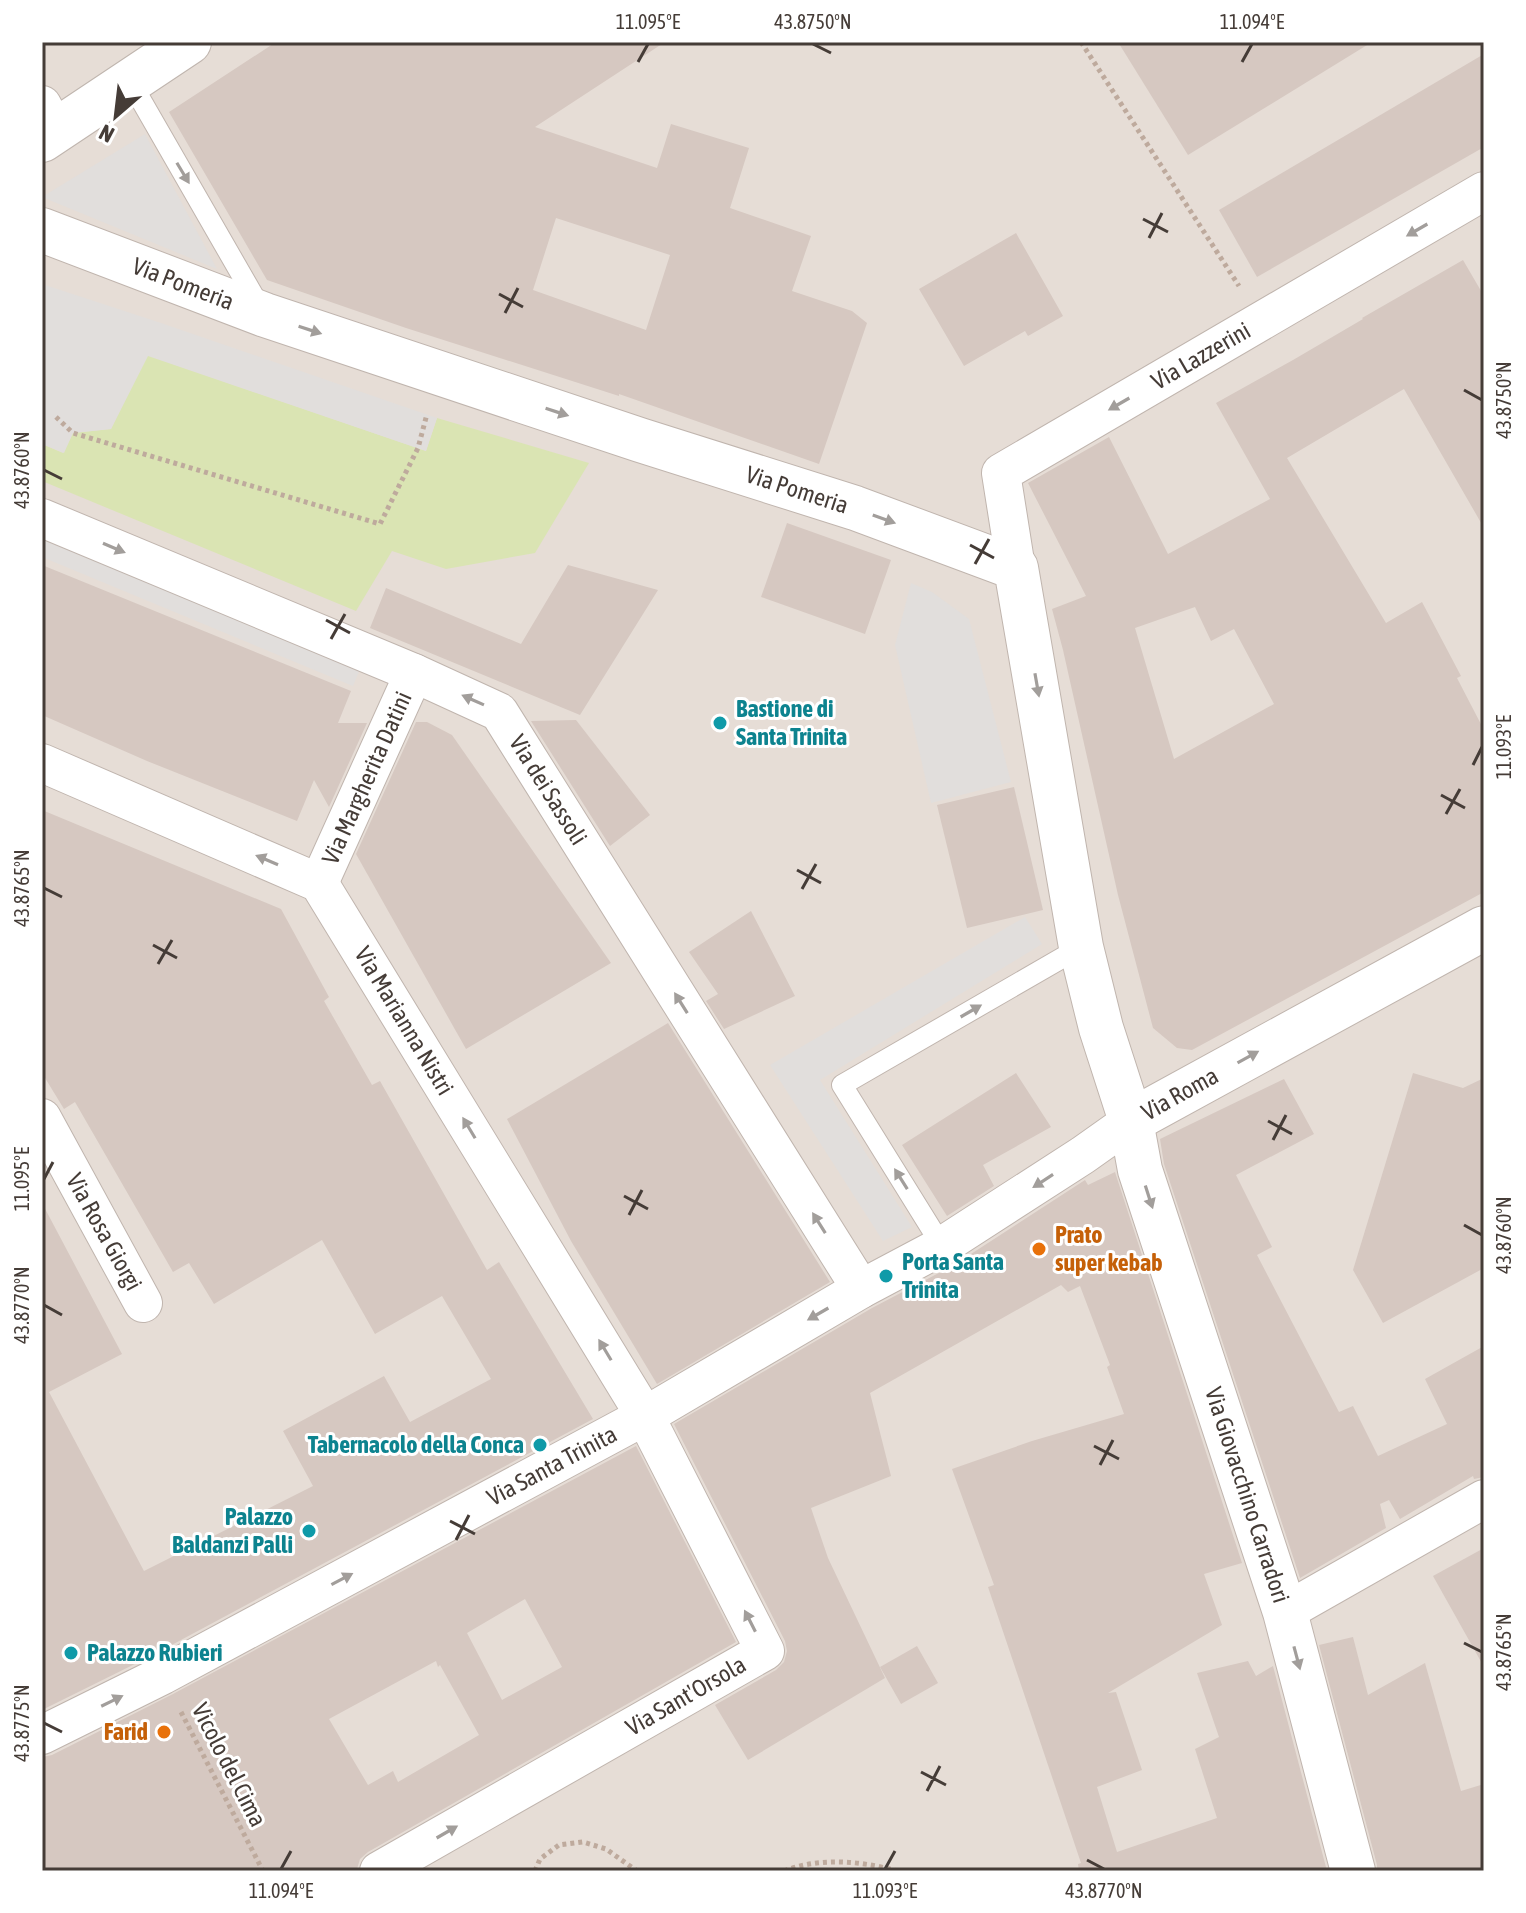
<svg xmlns="http://www.w3.org/2000/svg" width="1526" height="1913" font-family="'Asap Condensed',sans-serif">
  <style>
    .residential { fill: #e6ddd6 }
    .green { fill: #dae4b3 }
    .parking { fill: #e1dedc }
    .building { fill: #d6c8c1; fill-rule: evenodd }
    .lines { fill: none; stroke-linecap: round; stroke-linejoin: round }
    .service-casing { stroke: #c0b5ae; stroke-width: 22 }
    .minor-casing { stroke: #c0b5ae; stroke-width: 40 }
    .tertiary-casing { stroke: #c0b5ae; stroke-width: 46 }
    .path { stroke: #beaa9d; stroke-width: 5; stroke-dasharray: 4 4; stroke-linecap: butt }
    .service { stroke: #fff; stroke-width: 20 }
    .minor { stroke: #fff; stroke-width: 38 }
    .tertiary { stroke: #fff; stroke-width: 44 }
    .oneway { fill: #a29e9b }
    .ticks { fill: none; stroke: #453c37; stroke-width: 3 }
    .culture-dot { fill: #0f9aa8; stroke: #fff; stroke-width: 3 }
    .food-dot { fill: #e8710a; stroke: #fff; stroke-width: 3 }
    .labels { text-anchor: middle; stroke-width: 6; stroke-linejoin: round; paint-order: stroke }
    .street-label { font-size: 24px; fill: #453c37; stroke: #fff }
    .culture-label { font-size: 24px; font-weight: bold; fill: #0d838f; stroke: #fff; text-anchor: start }
    .food-label { font-size: 24px; font-weight: bold; fill: #c56008; stroke: #fff; text-anchor: start }
    .neatline { fill: none; stroke: #453c37; stroke-width: 3 }
    .ticks-label { font-size: 20px; text-anchor: middle; fill: #453c37 }
  </style>
  <rect width="100%" height="100%" fill="#f2ece7"/>
  <rect class="residential" x="42" y="42" width="1442" height="1829"/>
  <polygon class="green" points="147,355 426,451 437,418 589,463 535,553 446,569 392,551 356,611 42,481 42,444 63,453 73,433 111,429"/>
  <g class="parking">
    <polygon points="145,134 217,269 42,197"/>
    <polygon points="42,284 161,323 437,418 426,451 148,356 111,429 73,433 64,453 42,444"/>
    <polygon points="42,529 363,662 353,686 42,557"/>
    <polygon points="911,583 932,592 969,619 1011,782 931,803 895,645"/>
    <polygon points="1025,917 1042,944 820,1080 912,1227 883,1241 770,1065"/>
  </g>
  <g class="building">
    <path d="M276,42H665L535,127L657,168L671,124L749,148L730,208L811,236L792,291L852,311L867,323L819,464L619,394V396L406,328L267,280L169,112ZM556,218L670,255L646,330L533,290Z"/>
    <polygon points="1118,42 1372,42 1188,155"/>
    <polygon points="1484,54 1484,147 1257,277 1219,210"/>
    <polygon points="1016,233 1063,316 1028,336 1025,331 964,366 919,289"/>
    <path d="M1463,260L1484,296V528L1404,389L1287,458L1386,623L1422,602L1461,676L1457,678L1484,730V892L1192,1050L1177,1048L1153,1028L1118,895L1063,650L1052,609L1086,596L1028,483L1109,437L1168,554L1270,499L1216,403L1293,360L1363,319L1362,318ZM1195,607L1211,641L1234,629L1274,704L1174,759L1135,628Z"/>
    <polygon points="787,523 891,560 865,634 761,597"/>
    <polygon points="42,565 351,691 338,723 367,723 329,807 314,780 297,821 147,761 42,715"/>
    <polygon points="568,565 658,590 580,715 370,628 386,588 521,644"/>
    <polygon points="576,720 650,815 610,846 531,721"/>
    <polygon points="416,722 427,722 452,735 611,963 466,1049 356,854"/>
    <polygon points="1014,787 1043,910 967,928 937,805"/>
    <polygon points="42,810 281,909 329,997 324,1001 372,1085 380,1081 487,1270 499,1262 593,1419 153,1655 42,1710 42,1203 122,1354 49,1392 144,1571 313,1486 283,1431 384,1376 410,1422 491,1379 442,1296 375,1334 322,1240 214,1304 189,1263 173,1272 75,1102 64,1109 42,1073"/>
    <polygon points="751,911 795,996 724,1029 706,1001 718,994 689,952"/>
    <polygon points="668,1023 830,1282 657,1384 571,1241 507,1119"/>
    <polygon points="1016,1073 1051,1127 983,1165 994,1186 947,1216 902,1145"/>
    <polygon points="1413,1073 1463,1088 1484,1078 1484,1268 1383,1323 1353,1270"/>
    <polygon points="1284,1079 1314,1134 1236,1175 1272,1247 1257,1255 1339,1412 1353,1406 1378,1456 1447,1424 1425,1379 1484,1346 1484,1477 1474,1479 1473,1476 1400,1519 1389,1500 1380,1504 1386,1528 1300,1578 1164,1164 1160,1139"/>
    <polygon points="1115,1172 1242,1563 1204,1574 1222,1625 1108,1693 1116,1692 1142,1770 1097,1787 1117,1852 1217,1818 1195,1749 1219,1737 1197,1673 1248,1661 1256,1676 1273,1666 1327,1871 1079,1871 1078,1864 1081,1863 988,1587 994,1585 952,1469 1032,1441 1124,1414 1107,1367 1110,1365 1080,1286 1068,1292 1061,1285 870,1393 891,1476 811,1508 828,1558 885,1678 748,1760 715,1705 776,1670 784,1662 787,1651 785,1641 674,1424 872,1308 954,1265 1085,1180 1088,1185"/>
    <path d="M636,1446L736,1642L368,1852L360,1859L357,1869L354,1871H42V1757L52,1755L173,1694ZM525,1599L562,1667L502,1700L467,1633ZM436,1661L438,1667L440,1665L479,1735L398,1782L393,1771L368,1785L329,1719Z"/>
    <polygon points="1484,1548 1484,1667 1433,1576"/>
    <polygon points="1353,1637 1368,1695 1425,1663 1461,1791 1484,1784 1484,1871 1377,1871 1377,1865 1319,1645"/>
    <polygon points="917,1646 938,1683 901,1704 880,1667"/>
  </g>
  <g class="lines">
    <defs>
      <g id="service">
        <polyline points="130,81 260,307"/>
        <polyline points="942,1246 842,1085 1081,947"/>
      </g>
      <g id="minor">
        <polyline points="42,105 56,131"/>
        <polyline points="42,518 414,673 499,712 861,1289"/>
        <polyline points="1016,568 1001,473 1484,191"/>
        <polyline points="42,763 319,883 645,1416 765,1651 379,1871"/>
        <polyline points="319,883 414,673"/>
        <polyline points="42,1118 143,1303"/>
        <polyline points="1285,1612 1484,1499"/>
        <polyline points="42,1735 163,1675 645,1416 861,1289 942,1246 1083,1155 1131,1121"/>
      </g>
      <g id="tertiary">
        <polyline points="42,140 189,42"/>
        <polyline points="42,230 265,315 640,440 855,508 1016,568 1081,947 1101,1028 1131,1121 1140,1170 1285,1612 1353,1871"/>
        <polyline points="1131,1121 1484,928"/>
      </g>
    </defs>
    <use href="#service" class="service-casing"/>
    <use href="#minor" class="minor-casing"/>
    <use href="#tertiary" class="tertiary-casing"/>
    <g class="path">
      <polyline points="1081,42 1239,286"/>
      <polyline points="56,417 73,433 380,524 418,448 427,414"/>
      <polyline points="181,1712 263,1871"/>
      <polyline points="535,1871 540,1859 559,1845 583,1842 606,1849 637,1871"/>
      <path d="M784,1871C820,1857 862,1861 897,1871"/>
    </g>
    <use href="#service" class="service"/>
    <use href="#minor" class="minor"/>
    <use href="#tertiary" class="tertiary"/>
  </g>
  <defs><path id="oneway-solid" d="M-6-.8H1V-3.2L6.5 0L1 3.2V.8H-6Z" transform="scale(2)"/></defs>
  <g class="oneway">
    <use href="#oneway-solid" transform="translate(183 173) rotate(59)"/>
    <use href="#oneway-solid" transform="translate(1417 230) rotate(150)"/>
    <use href="#oneway-solid" transform="translate(310 330) rotate(18)"/>
    <use href="#oneway-solid" transform="translate(1119 404) rotate(150)"/>
    <use href="#oneway-solid" transform="translate(557 412) rotate(18)"/>
    <use href="#oneway-solid" transform="translate(884 519) rotate(20)"/>
    <use href="#oneway-solid" transform="translate(114 548) rotate(23)"/>
    <use href="#oneway-solid" transform="translate(1037 685) rotate(80)"/>
    <use href="#oneway-solid" transform="translate(473 700) rotate(-156)"/>
    <use href="#oneway-solid" transform="translate(267 860) rotate(-157)"/>
    <use href="#oneway-solid" transform="translate(681 1003) rotate(-122)"/>
    <use href="#oneway-solid" transform="translate(971 1011) rotate(-30)"/>
    <use href="#oneway-solid" transform="translate(1248 1057) rotate(-29)"/>
    <use href="#oneway-solid" transform="translate(469 1128) rotate(-121)"/>
    <use href="#oneway-solid" transform="translate(901 1179) rotate(-122)"/>
    <use href="#oneway-solid" transform="translate(1043 1181) rotate(147)"/>
    <use href="#oneway-solid" transform="translate(1149 1197) rotate(72)"/>
    <use href="#oneway-solid" transform="translate(819 1223) rotate(-122)"/>
    <use href="#oneway-solid" transform="translate(818 1314) rotate(150)"/>
    <use href="#oneway-solid" transform="translate(605 1350) rotate(-121)"/>
    <use href="#oneway-solid" transform="translate(342 1579) rotate(-28)"/>
    <use href="#oneway-solid" transform="translate(750 1621) rotate(-117)"/>
    <use href="#oneway-solid" transform="translate(1297 1658) rotate(75)"/>
    <use href="#oneway-solid" transform="translate(112 1701) rotate(-26)"/>
    <use href="#oneway-solid" transform="translate(447 1832) rotate(-30)"/>
  </g>
  <path class="ticks" d="M813,44L831,53M638,62L648,44M1242,62L1252,44M1143,219L1168,232M1149,238L1162,213M499,294L523,307M505,313L518,288M1464,390L1482,400M44,470L62,479M970,545L994,558M975,564L989,539M326,620L350,633M331,639L345,614M1473,765L1482,747M1441,795L1465,808M1446,814L1460,789M797,870L821,883M44,888L62,897M802,889L816,864M153,945L177,958M158,964L172,940M1268,1121L1292,1134M1273,1140L1286,1115M44,1179L53,1162M624,1196L648,1209M629,1215L642,1190M1464,1225L1482,1235M44,1305L62,1315M1094,1446L1119,1459M1100,1465L1113,1440M450,1521L475,1534M456,1540L469,1515M1464,1643L1482,1652M44,1723L62,1732M921,1772L946,1785M927,1791L940,1766M1087,1860L1104,1869M281,1869L291,1851M885,1869L895,1851"/>
  <g class="culture-dot">
    <circle cx="720" cy="723" r="8"/>
    <circle cx="886" cy="1276" r="8"/>
    <circle cx="540" cy="1445" r="8"/>
    <circle cx="309" cy="1531" r="8"/>
    <circle cx="71" cy="1653" r="8"/>
  </g>
  <g class="food-dot">
    <circle cx="1039" cy="1249" r="8"/>
    <circle cx="164" cy="1732" r="8"/>
  </g>
  <g class="labels">
    <g class="street-label">
      <text transform="translate(183 284) rotate(21)" y="8">Via Pomeria</text>
      <text transform="translate(1201 356) rotate(-30)" y="8">Via Lazzerini</text>
      <text transform="translate(797 490) rotate(18)" y="8">Via Pomeria</text>
      <text transform="translate(367 778) rotate(-66)" y="8">Via Margherita Datini</text>
      <text transform="translate(548 790) rotate(58)" y="8">Via dei Sassoli</text>
      <text transform="translate(404 1021) rotate(59)" y="8">Via Marianna Nistri</text>
      <text transform="translate(1180 1094) rotate(-29)" y="8">Via Roma</text>
      <text transform="translate(104 1232) rotate(61)" y="8">Via Rosa Giorgi</text>
      <text transform="translate(552 1466) rotate(-28)" y="8">Via Santa Trinita</text>
      <text transform="translate(1247 1495) rotate(72)" y="8">Via Giovacchino Carradori</text>
      <text transform="translate(686 1696) rotate(-30)" y="8">Via Sant'Orsola</text>
      <text transform="translate(229 1765) rotate(63)" y="8">Vicolo del Cima</text>
    </g>
    <g class="culture-label">
      <text x="736" y="717">Bastione di<tspan x="736" dy="28">Santa Trinita</tspan></text>
      <text x="902" y="1270">Porta Santa<tspan x="902" dy="28">Trinita</tspan></text>
      <text x="524" y="1453" text-anchor="end">Tabernacolo della Conca</text>
      <text x="293" y="1525" text-anchor="end">Palazzo<tspan x="293" dy="28">Baldanzi Palli</tspan></text>
      <text x="87" y="1661">Palazzo Rubieri</text>
    </g>
    <g class="food-label">
      <text x="1055" y="1243">Prato<tspan x="1055" dy="28">super kebab</tspan></text>
      <text x="148" y="1740" text-anchor="end">Farid</text>
    </g>
  </g>
  <rect width="1526" height="1913" fill="none" stroke="#ffffff" stroke-width="88"/>
  <g transform="translate(116 116) rotate(208)" stroke="#ffffff" stroke-width="6" paint-order="stroke">
  <path d="M0-6L14 30L0 20L-14 30Z" fill="#453c37"/>
  <text y="-12" font-size="22" font-weight="bold" text-anchor="middle" fill="#453c37">N</text>
  </g>
  <rect x="44" y="44" width="1438" height="1825" class="neatline"/>
  <g class="ticks-label">
    <text x="648" y="29">11.095°E</text>
    <text x="813" y="29">43.8750°N</text>
    <text x="1252" y="29">11.094°E</text>
    <text transform="translate(1504 400) rotate(-90)" y="7">43.8750°N</text>
    <text transform="translate(22 470) rotate(-90)" y="7">43.8760°N</text>
    <text transform="translate(1504 747) rotate(-90)" y="7">11.093°E</text>
    <text transform="translate(22 888) rotate(-90)" y="7">43.8765°N</text>
    <text transform="translate(22 1179) rotate(-90)" y="7">11.095°E</text>
    <text transform="translate(1504 1235) rotate(-90)" y="7">43.8760°N</text>
    <text transform="translate(22 1305) rotate(-90)" y="7">43.8770°N</text>
    <text transform="translate(1504 1652) rotate(-90)" y="7">43.8765°N</text>
    <text transform="translate(22 1723) rotate(-90)" y="7">43.8775°N</text>
    <text x="281" y="1898">11.094°E</text>
    <text x="885" y="1898">11.093°E</text>
    <text x="1104" y="1898">43.8770°N</text>
  </g>
</svg>
